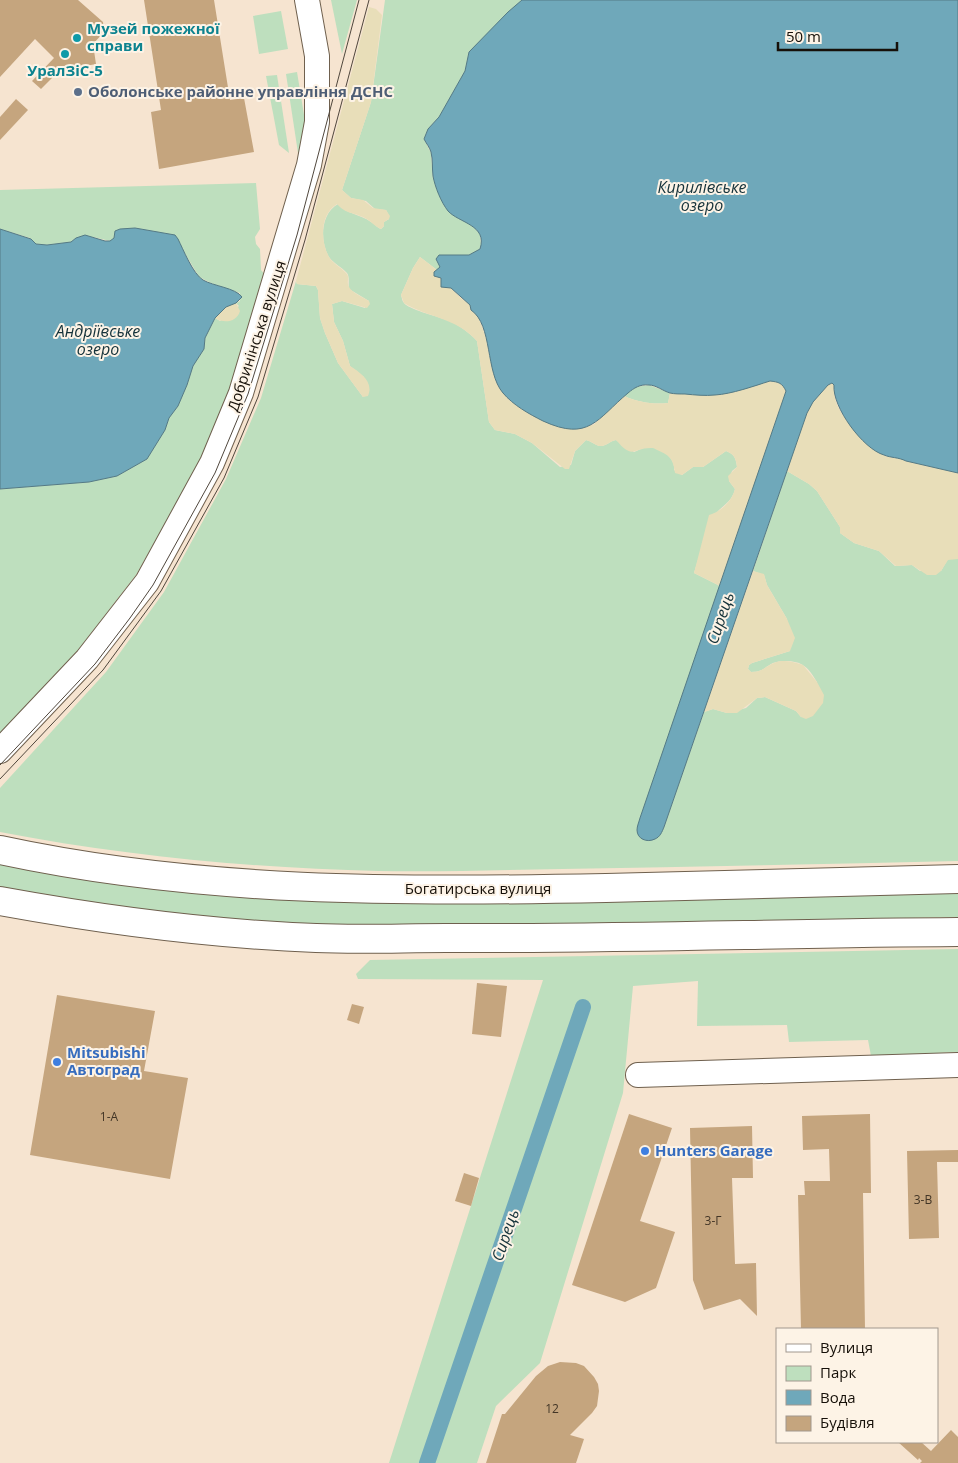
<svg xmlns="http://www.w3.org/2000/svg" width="958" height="1463" font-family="'Open Sans',sans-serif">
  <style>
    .green { fill: #bedfbe }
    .sand { fill: #e8deb9 }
    .water { fill: #6fa8ba; stroke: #547a85 }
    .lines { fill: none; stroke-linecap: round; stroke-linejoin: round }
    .canal { stroke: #6fa8ba; stroke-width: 16 }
    .building { fill: #c5a57e }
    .minor-casing { stroke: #6f604e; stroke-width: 26 }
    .major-casing { stroke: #6f604e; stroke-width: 30 }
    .minor { stroke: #fff; stroke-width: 24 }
    .major { stroke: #fff; stroke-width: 28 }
    .tram { stroke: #50473d; stroke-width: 1 }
    .culture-dot { fill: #0f9aa8; stroke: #fdf3e6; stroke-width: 2 }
    .service-dot { fill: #5c6f8a; stroke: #fdf3e6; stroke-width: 2 }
    .shop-dot { fill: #3f7fe0; stroke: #fdf3e6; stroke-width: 2 }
    .labels { text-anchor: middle; stroke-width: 4; stroke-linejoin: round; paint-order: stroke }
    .number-label { font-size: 12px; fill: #423526 }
    .culture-label { font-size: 15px; font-weight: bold; fill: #0d838f; stroke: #fdf3e6; text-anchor: start }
    .service-label { font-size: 15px; font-weight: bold; fill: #4e5e75; stroke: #fdf3e6; text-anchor: start }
    .street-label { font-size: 15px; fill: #161009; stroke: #fdf3e6 }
    .shop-label { font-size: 15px; font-weight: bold; fill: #366cbe; stroke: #fdf3e6; text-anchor: start }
    .water-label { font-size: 16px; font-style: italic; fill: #15323a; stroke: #fdf3e6 }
  </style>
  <rect width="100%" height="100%" fill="#f6e4d0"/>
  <g class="green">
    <polygon points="331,0 357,0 342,54"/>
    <path d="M385,0H522L469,52L465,71L439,117L428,129L424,139L431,153L433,178L461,220L471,224L480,234L481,245L480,249L469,255L462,256L437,270L420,257L413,268L401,295C402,298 402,301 404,303C408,309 436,316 444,319C455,322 469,332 477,341L489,422L495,430L515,434L532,443L560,467L571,465L575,451L586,440C591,441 595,445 599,446C605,447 610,441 616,440L634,452C639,450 644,447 650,447C661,448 676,458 674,470L682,475L693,467H703L726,451C734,454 736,458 737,467L732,471L729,481L735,489C732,504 718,507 714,517C705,534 700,554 694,573L720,586L637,831L664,827L704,712L713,709L727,713L746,708L757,698L765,697L796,711L801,717L817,682C813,676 810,670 804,666C797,660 781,660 773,663C763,668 763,672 751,672L748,669L749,665L752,663L790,651L787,619L767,585L764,575L753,571L787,471L809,484L817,491L840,527V533L854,543L879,551L895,566L912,565L920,571H941L948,559H958V861C826,864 694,867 562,869C501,870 440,872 379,871C252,868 124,856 0,832V788L106,672L164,592L226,479L261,398L296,281L297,284L316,286L318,290L320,318L325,333L338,363L363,397L364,377L350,366L343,341L334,322L332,304L342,301L365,308L369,301L349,289C348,284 350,277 347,273C342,267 334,264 329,257C320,242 320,214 338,204C346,214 360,214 371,222C375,224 376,227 381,229L384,226V222L389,219V216L386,210L375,209L366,201L351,198L342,190L371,102Z"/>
    <polygon points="281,11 288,49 259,54 253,16"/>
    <polygon points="297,72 308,139 300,152 298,153 286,74"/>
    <polygon points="277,75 289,153 279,145 266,76"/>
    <polygon points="256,183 260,229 255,237 256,244 260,249 261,270 266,276 230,390 202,458 136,575 78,650 0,735 0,489 89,482 117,476 147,459 165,430 169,418 178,406 187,385 193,366 204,349 205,338 215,318 220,321 239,306 236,303 240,301 240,293 215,285 199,277 174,235 135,228 110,241 93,237 76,238 71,242 47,245 36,244 30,238 0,229 0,190"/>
    <path d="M649,385L670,393L668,403C653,405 638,402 624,396L635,387Z"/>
    <polygon points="0,860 44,869 958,892 958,917 503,926 251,925 0,890"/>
    <polygon points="958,949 958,1052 871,1056 868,1040 789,1042 787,1025 697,1026 698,981 633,986 623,1093 540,1363 496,1406 477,1463 389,1463 543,980 358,979 356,974 370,960"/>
  </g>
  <g class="sand">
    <path d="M369,7L376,9L382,15L371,102L342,190L351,198L363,200L373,208L386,210L390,216L389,219L384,222V226L381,229C374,226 370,220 363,217C352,212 346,214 337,204C320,214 320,241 329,257C333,264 341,267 346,273C350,277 347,280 348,284C349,292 363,297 369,301L370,304L367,308L342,301L332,304L334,322L343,341L350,366C361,373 374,382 368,396L363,397L338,363L325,333L320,318L318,290L316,286L297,284L296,281Z"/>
    <path d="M420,257L437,270L434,272L462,299L471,305V310L478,316L488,343L489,354L498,386L509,400L531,415L593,425L624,396C638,402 653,405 668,403L670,393L716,395L770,381C779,382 782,383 786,391L720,586L694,573L709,515C721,512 732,501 735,489L729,481L728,476L737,467C736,458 734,454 726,451L703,467H693L682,475L675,473C673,456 668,455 653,448C632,447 634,461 616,440C610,441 605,447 599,446C595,445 591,441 586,440L575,451L569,469H565L532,443L515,434L495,430L489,422L477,341C455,317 429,318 404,303L401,295L413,268Z"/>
    <path d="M236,303L240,311C237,322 224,324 215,318L226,307Z"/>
    <path d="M832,383L834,385C832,411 854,429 871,444C875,447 879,452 883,455C890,458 899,457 906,461L958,473V559L948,560L941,571L936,575H927L912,565L896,566L879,551L854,543L840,533V527L817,491L809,484L787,471L807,413L813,402L828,385Z"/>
    <path d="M753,571L764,574L767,585L787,619L795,638L790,651L752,663L749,665L748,669L751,672C763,672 764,667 774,663C783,659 794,662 803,665L817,682L824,695L823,703L813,716L806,719L801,717L796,711L765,697L757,698L737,713H727L713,709L704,712Z"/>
  </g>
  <g class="water">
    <path d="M522,0H958V473L906,461C898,457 891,458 884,455C863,449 832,407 834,385L832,383L828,385L813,402L807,413L664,827C662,832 660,837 655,839C647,843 637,839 637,830C637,826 639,822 640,818L786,391C782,383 779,382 770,381C754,386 732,394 715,395C705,396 695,395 685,394C680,394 674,394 670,393C663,391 656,385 649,385C640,384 634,388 628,393C597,419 589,442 543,421C529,414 513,405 503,393C485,372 493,325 471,310L470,305L451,288L441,287V278L434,276V272L440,267L436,259L439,255H469L480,249C488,225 459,223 448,211C441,202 435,187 433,176C432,168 433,160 431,152C430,148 426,143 424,139L428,129L439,117L465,71L469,52L508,12Z"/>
    <path d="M135,228L175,235L178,239C183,249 193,274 203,280C213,286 236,288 242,297L236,303L226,307L215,318L205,338L204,349L193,366L187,385L178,406L169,418L165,430L147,459L117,476L89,482L0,489V229L31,239L36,244L47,245L71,242L76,238L85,235L105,241H110L114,238L115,231L120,229Z"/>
  </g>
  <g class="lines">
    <polyline class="canal" points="427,1463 583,1007"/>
  </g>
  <g class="building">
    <polygon points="0,0 78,0 103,22 104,32 93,44 96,64 59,71 41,89 32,81 54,58 35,39 0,77"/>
    <polygon points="144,0 214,0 230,100 244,98 254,152 159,169 151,112 161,110"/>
    <polygon points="16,99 28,110 0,140 0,117"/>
    <polygon points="477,983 507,986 501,1037 472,1034"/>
    <polygon points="57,995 155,1011 144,1071 188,1078 170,1179 30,1155"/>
    <polygon points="352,1004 364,1007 359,1024 347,1020"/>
    <polygon points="629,1114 672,1128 640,1221 675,1232 656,1288 625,1302 572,1285"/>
    <polygon points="870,1114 871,1193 863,1193 865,1329 801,1329 798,1195 805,1195 804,1181 830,1181 829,1149 803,1150 802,1116"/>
    <polygon points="752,1126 753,1178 732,1178 735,1264 756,1263 757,1316 740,1299 704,1310 693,1280 690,1128"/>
    <polygon points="958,1150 958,1162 937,1162 939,1238 909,1239 907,1151"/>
    <polygon points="464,1173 479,1178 471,1206 455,1201"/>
    <polygon points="560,1362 576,1363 584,1366 594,1377 598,1384 599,1391 597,1406 592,1413 570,1435 584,1439 576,1463 486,1463 502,1414 505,1414 536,1376 548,1366"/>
    <polygon points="951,1430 958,1437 958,1463 920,1463 922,1461 919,1458 918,1460 898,1442 921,1442 931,1451"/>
  </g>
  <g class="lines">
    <defs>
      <g id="minor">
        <polyline points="0,751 87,659 147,582 212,463 241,393 309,165 317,122 317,56 307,0"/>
        <polyline points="638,1075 958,1065"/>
      </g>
      <g id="major">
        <path d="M0,850C199,893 403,892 606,888C723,885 841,882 958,879"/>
        <path d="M0,901C104,920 210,934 316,938C359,940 403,938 446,938C617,939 787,933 958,932"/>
      </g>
    </defs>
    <use href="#minor" class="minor-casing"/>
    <use href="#major" class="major-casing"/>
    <use href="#minor" class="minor"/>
    <use href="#major" class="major"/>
    <g class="tram">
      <polyline points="0,765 95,664 130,618 153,585 215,473 248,394 297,235 359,0"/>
      <polyline points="0,779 103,670 161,591 224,478 258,397 305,240 369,0"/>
    </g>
  </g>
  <g class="culture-dot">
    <circle cx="77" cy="38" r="5"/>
    <circle cx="65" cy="54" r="5"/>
  </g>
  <circle class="service-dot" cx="78" cy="92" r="5"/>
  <g class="shop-dot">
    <circle cx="57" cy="1062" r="5"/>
    <circle cx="645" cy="1151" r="5"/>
  </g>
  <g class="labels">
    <g class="number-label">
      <text x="109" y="1121">1-А</text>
      <text x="923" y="1204">3-В</text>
      <text x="713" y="1225">3-Г</text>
      <text x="552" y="1413">12</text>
    </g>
    <g class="culture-label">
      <text x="87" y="34">Музей пожежної<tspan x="87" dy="17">справи</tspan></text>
      <text x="65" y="76" text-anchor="middle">УралЗіС-5</text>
    </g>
    <g class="service-label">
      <text x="88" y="97">Оболонське районне управління ДСНС</text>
    </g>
    <g class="street-label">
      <text transform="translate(257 336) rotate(-72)" y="5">Добринінська вулиця</text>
      <text x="478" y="894">Богатирська вулиця</text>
    </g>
    <g class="shop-label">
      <text x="67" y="1058">Mitsubishi<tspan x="67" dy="17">Автоград</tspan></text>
      <text x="655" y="1156">Hunters Garage</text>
    </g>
    <g class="water-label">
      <text x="702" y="193">Кирилівське<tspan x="702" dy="18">озеро</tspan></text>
      <text x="98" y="337">Андріївське<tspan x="98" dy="18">озеро</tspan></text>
      <text transform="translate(720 618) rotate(-71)" y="6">Сирець</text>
      <text transform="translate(505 1235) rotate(-71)" y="6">Сирець</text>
    </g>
  </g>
  <rect x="776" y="1328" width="162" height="115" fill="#fdf3e6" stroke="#a1988e"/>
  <rect x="786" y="1344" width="25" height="8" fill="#ffffff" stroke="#a1988e"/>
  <text x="820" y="1353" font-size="15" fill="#161009">Вулиця</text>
  <rect x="786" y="1366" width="25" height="15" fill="#bedfbe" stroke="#a1988e"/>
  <text x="820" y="1378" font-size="15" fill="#161009">Парк</text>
  <rect x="786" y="1390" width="25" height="15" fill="#6fa8ba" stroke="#a1988e"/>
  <text x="820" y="1403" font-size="15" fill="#161009">Вода</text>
  <rect x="786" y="1416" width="25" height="15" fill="#c5a57e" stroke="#a1988e"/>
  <text x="820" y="1428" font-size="15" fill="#161009">Будівля</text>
  <path d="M778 42v8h119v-8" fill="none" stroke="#161009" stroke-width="2.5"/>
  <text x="786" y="42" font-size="15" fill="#161009" stroke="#fdf3e6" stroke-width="4" paint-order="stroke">50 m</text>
</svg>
